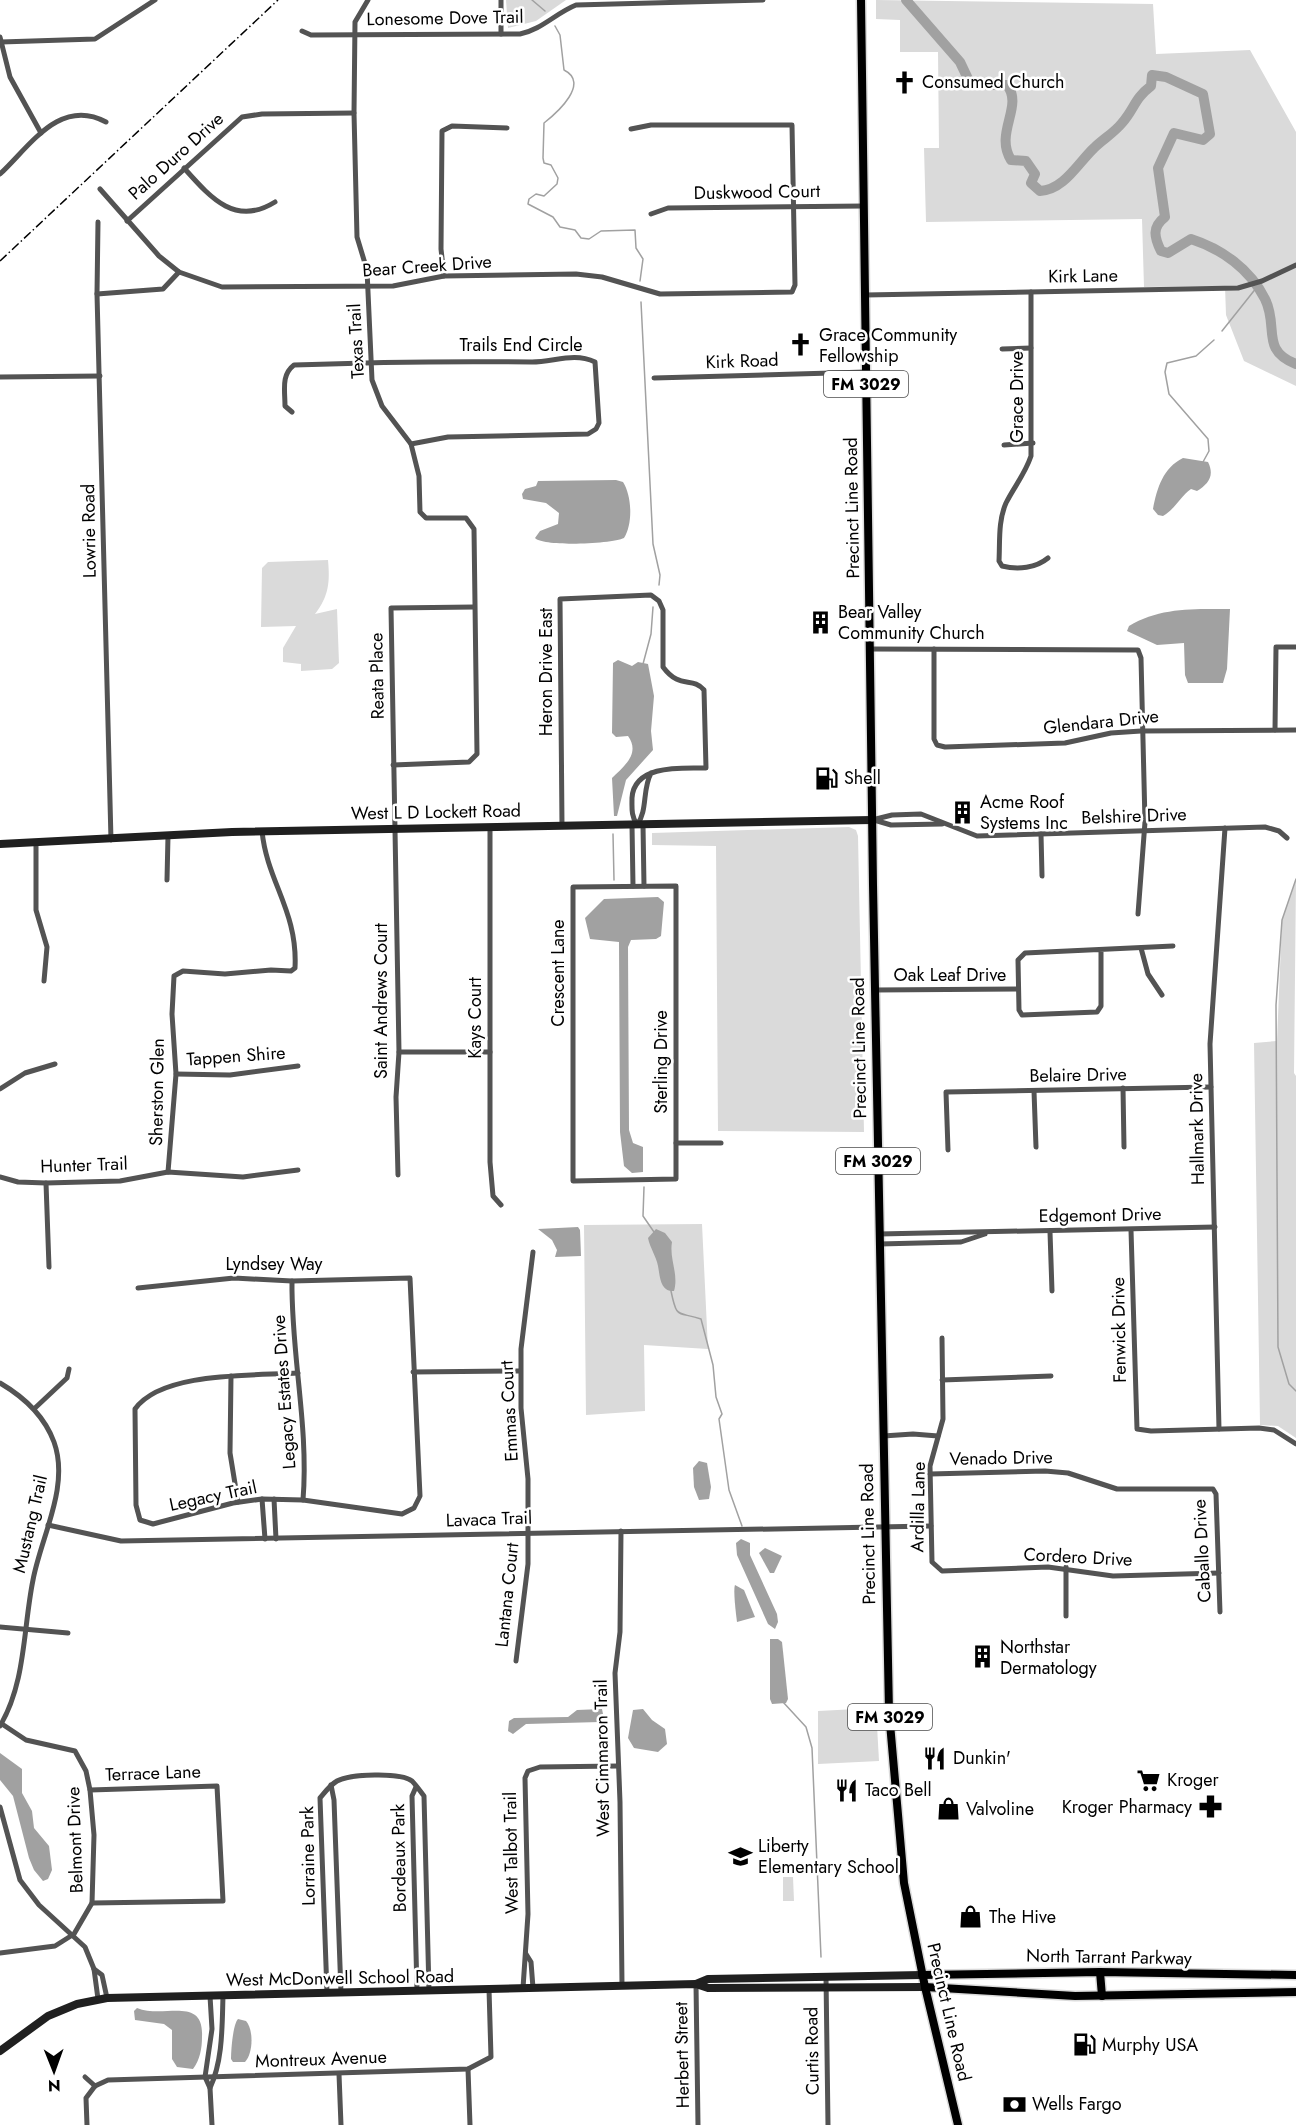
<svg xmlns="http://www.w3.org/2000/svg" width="1296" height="2125" font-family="Jost,sans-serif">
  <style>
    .green { fill: #dadada }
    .water { fill: #a1a1a1 }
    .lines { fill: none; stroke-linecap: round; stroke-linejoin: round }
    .stream { stroke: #a1a1a1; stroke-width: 1.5 }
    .river { stroke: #a1a1a1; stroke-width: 10 }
    .primary-casing { stroke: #dbdbdb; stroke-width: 11 }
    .minor { stroke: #535353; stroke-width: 5 }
    .secondary { stroke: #202020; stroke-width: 8 }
    .primary { stroke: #000; stroke-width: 8 }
    .rail { stroke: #000; stroke-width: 1.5; stroke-dasharray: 9 3 1.5 3; stroke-linecap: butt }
    .labels { text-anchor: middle; stroke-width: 5; stroke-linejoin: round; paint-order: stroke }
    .shield { fill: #fff; stroke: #4c4c4c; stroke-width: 1.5 }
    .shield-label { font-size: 16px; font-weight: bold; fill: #000 }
    .street-label { font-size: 18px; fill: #000; stroke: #fff }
    .poi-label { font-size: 18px; fill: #000; stroke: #fff; text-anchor: start }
  </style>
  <rect width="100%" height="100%" fill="#fff"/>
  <g class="green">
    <polygon points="506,0 566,0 536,21 508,28"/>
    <polygon points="876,0 1153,4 1156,54 1250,50 1296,132 1296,386 1244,361 1226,315 1225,286 1144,287 1142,219 926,222 924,148 939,148 938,52 900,52 900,20 876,19"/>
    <path d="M328,560C330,582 329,596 315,614L337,609L339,663L332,669L301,671V664L283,662V648L296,626L261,627L262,568L268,562Z"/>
    <polygon points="849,827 856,830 858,836 864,1132 718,1131 716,846 652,845 652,833"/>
    <polygon points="1296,879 1294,1073 1296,1076 1296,1438 1278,1426 1260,1425 1254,1043 1277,1041 1282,920"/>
    <polygon points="702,1224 708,1349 644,1345 645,1411 586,1415 584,1225"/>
    <polygon points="876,1708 879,1761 818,1764 818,1711"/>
    <polygon points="783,1877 793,1877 794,1901 783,1901"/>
  </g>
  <g class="water">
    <path d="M1183,458L1208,462C1215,476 1208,484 1197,491L1191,489C1180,497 1175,509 1163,516L1158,515L1153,509C1157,488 1163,468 1183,458Z"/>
    <path d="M616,480L623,482C632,496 633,524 624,538C612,544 543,547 535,538L540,531L558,524L559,513L546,503L523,499L522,494L525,489L536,486L538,481Z"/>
    <path d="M1230,609L1227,669L1223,683H1188L1185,675L1184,643L1157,645L1127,631L1129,626C1160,607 1195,609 1230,609Z"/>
    <path d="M618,660L632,666L638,662L648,664L654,696L651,731L653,750L626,780L617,816H614L612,778C623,767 641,754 628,736L616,737L612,733L613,663Z"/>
    <polygon points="658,897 664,902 661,936 656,939 631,940 628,947 629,1130 633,1143 643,1147 643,1172 632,1173 624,1166 620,1132 619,942 590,939 585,918 604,899"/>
    <polygon points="578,1227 580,1230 581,1256 555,1257 557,1250 552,1240 538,1229"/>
    <path d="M656,1229L665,1233L672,1242C669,1259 679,1274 674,1291C660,1292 660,1276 658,1266C656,1256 650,1248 648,1238Z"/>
    <polygon points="699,1461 707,1463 711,1487 709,1499 699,1500 694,1487 693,1468"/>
    <polygon points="741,1539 750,1543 750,1555 777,1614 778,1622 775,1629 768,1624 737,1555 736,1543"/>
    <polygon points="765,1548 782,1556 774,1573 770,1573 759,1553"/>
    <path d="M735,1585L744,1590L755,1617L737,1622C736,1615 733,1589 735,1585Z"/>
    <polygon points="770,1639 778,1639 782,1642 788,1699 786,1703 772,1704 770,1699"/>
    <polygon points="602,1709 604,1719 600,1722 526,1724 513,1734 508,1731 509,1721 514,1718 568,1717 577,1710"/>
    <polygon points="643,1709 652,1720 665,1729 667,1744 658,1752 634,1748 628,1738 633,1710"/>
    <polygon points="0,1753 22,1769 22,1793 32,1811 34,1828 49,1846 52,1870 48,1879 43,1881 34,1870 29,1858 13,1796 0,1780"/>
    <path d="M137,2008C164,2019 204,1995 202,2037C202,2048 200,2060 193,2069L177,2067L172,2059V2030L164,2024L135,2020L134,2011Z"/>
    <path d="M238,2019L246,2021C254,2030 253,2054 245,2062H233L231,2059C231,2050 233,2024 238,2019Z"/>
  </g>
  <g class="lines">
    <g class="stream">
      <polyline points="532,0 545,11"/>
      <path d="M555,26L560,35L564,70C590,83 558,112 544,123L543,158L544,163L551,165L558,178L557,184L544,196L536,194L529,199L528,204L553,217L560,227L575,230L581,238L589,239L601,231L635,230L636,248L643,259L640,281"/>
      <polyline points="641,302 653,544 660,575 659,585"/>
      <polyline points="1222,331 1257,287"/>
      <polyline points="1203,462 1209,451 1208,439 1169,394 1165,372 1167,363 1196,356 1214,340"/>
      <polyline points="643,664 651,634 653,607"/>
      <polyline points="613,834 614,880"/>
      <polyline points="1296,879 1282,920 1276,1005 1278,1347 1289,1384 1296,1391"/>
      <polyline points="644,1187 643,1216 654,1232"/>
      <path d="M671,1291C677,1320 677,1311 701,1319L713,1365L716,1397L722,1414L719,1419L729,1490L742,1526"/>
      <polyline points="783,1702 806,1727 812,1748 821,1957"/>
    </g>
    <path class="river" d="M906,0L960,62L969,81L975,85H1007C1024,106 994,133 1011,160L1026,161L1035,174L1031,183L1040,191C1064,190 1078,163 1094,148C1103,139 1114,133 1122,123C1135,108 1134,99 1151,86L1152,75L1166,77L1203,94L1210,134L1203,140L1174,133L1158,168L1165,217C1152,227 1154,237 1161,251L1168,253L1191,239C1222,249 1250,269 1265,299C1279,327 1260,350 1296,364"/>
    <defs>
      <g id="primary">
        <polyline points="861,0 873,885 889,1712 904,1883 925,1987 958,2125"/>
        <polyline points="1100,1972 1102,1996"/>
        <polyline points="922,1975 1100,1972 1296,1975"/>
        <polyline points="925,1987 1075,1996 1296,1992"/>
      </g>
    </defs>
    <use href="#primary" class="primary-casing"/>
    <g class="minor">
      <polyline points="368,0 355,22 354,113 357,237 367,270 372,380 382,406 411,444 419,476 420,512 426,518 466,518 474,529 477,754 469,762 393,765"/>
      <path d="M302,31L311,35L520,34C541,30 556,13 576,5L763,0"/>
      <polyline points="501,34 501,0"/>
      <polyline points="0,37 10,77 41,133"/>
      <polyline points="1,42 95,39 155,0"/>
      <path d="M184,168C210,197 235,227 275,202"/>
      <path d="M0,174C30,146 60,97 106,122"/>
      <polyline points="100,189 159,256 179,272 222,287 393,286 444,276 576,274 602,277 660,294 792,292 795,285 792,125 651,125 631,129"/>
      <polyline points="651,214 668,208 864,206"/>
      <polyline points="127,221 242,117 262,114 354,113"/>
      <polyline points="98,222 97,294 111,840"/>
      <polyline points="444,276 441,249 442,131 452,126 507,128"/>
      <path d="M1031,292V456C1025,474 1014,487 1006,503C998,521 1000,542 999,561L1002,566C1018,570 1036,568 1048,558"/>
      <polyline points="97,294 163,289 179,272"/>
      <polyline points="865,295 1238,288 1262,281 1296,265"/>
      <polyline points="1002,349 1031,348"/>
      <polyline points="0,377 100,376"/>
      <polyline points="654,378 866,372"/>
      <path d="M292,412L285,406C285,390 281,375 294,365C374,362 453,361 532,362C554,362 574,352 595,362L599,423L596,429L588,434L448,437L411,444"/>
      <polyline points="1004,445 1033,443"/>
      <polyline points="870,649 1138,650 1141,658 1145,822 1138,914"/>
      <polyline points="934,649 934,739 937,745 945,747 1065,743 1111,733 1141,731 1296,730"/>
      <polyline points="1275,730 1276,647 1296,647"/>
      <polyline points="872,820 892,815 921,814 977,836 1265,827 1279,831 1287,838"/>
      <polyline points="874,820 891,825 942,824"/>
      <path d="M562,825L560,599L651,595L659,601L663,610V667C680,690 692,676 704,690L706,768C682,768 634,764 632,798C632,809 631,815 637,825C648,810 642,790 651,773"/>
      <polyline points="632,825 633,886"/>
      <polyline points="643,825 644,886"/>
      <polyline points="490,827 490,1162 493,1196 501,1205"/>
      <polyline points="1041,834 1042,876"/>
      <polyline points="36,843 36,910 47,947 44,981"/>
      <polyline points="167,880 168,836"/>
      <polygon points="676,886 676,1179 573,1181 573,887"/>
      <polyline points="1141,948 1148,974 1162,995"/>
      <polyline points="1101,951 1101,1006 1097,1012 1022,1015 1019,1010 1018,960 1025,953 1173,946"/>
      <polyline points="875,990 1018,989"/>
      <polyline points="399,1052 490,1052"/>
      <polyline points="176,1074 230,1075 298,1066"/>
      <polyline points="1123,1088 1124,1147"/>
      <polyline points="0,1089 25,1073 55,1064"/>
      <polyline points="1034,1091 1036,1147"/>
      <polyline points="676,1143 721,1143"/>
      <polyline points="948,1150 946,1092 1211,1087"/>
      <path d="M168,1172L176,1074L172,1014L174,976L183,971L225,974L271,970L291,971L295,968C298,911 267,882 262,831"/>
      <polyline points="398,1175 396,1097 399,1052 391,608 474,607"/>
      <polyline points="0,1177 18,1182 46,1183 120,1181 168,1172 243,1177 298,1170"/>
      <polyline points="46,1183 49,1267"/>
      <polyline points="1131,1230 1137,1429 1151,1431 1259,1428 1274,1430 1296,1444"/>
      <polyline points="1050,1232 1052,1291"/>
      <polyline points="879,1234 1215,1227"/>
      <polyline points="879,1244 961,1242 985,1234"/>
      <path d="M292,1281C291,1354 309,1427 303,1500"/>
      <path d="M138,1288L234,1278L292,1281L410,1278L420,1496L414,1508L402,1514L303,1500L262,1499L233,1503L153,1524L140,1520L136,1505L135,1409C162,1371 255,1376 298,1373"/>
      <polyline points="942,1338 943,1419 930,1466 932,1562 942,1571 1048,1567 1113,1576 1219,1573"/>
      <polyline points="413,1372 520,1371"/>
      <polyline points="231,1376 230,1453 238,1502"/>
      <polyline points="942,1380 1051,1376"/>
      <path d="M0,1383C24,1397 44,1415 54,1442C70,1486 41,1537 33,1580C23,1629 26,1682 0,1726"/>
      <polyline points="35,1408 67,1378 69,1369"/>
      <polyline points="1219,1429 1210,1044 1225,828"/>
      <polyline points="883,1436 913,1434 938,1436"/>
      <polyline points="930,1474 1045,1471 1068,1473 1117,1489 1213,1489 1216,1494 1220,1612"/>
      <polyline points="262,1499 265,1539"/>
      <polyline points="274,1499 276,1539"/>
      <polyline points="48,1525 121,1541 931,1526"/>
      <polyline points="621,1531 620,1632 615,1673 620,1802 622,1985"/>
      <polyline points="1066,1567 1066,1616"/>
      <polyline points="0,1627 68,1633"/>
      <polyline points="516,1661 528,1564 528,1479 521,1408 521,1349 533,1252"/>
      <polyline points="331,1785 334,1800 341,1993"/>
      <polyline points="416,1787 412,1796 417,1991"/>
      <polyline points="90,1790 217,1786 223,1901 92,1903"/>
      <polyline points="0,1807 20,1880 39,1905 85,1947 94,1969 98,1999"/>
      <polyline points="0,1953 55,1946 74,1934 92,1903 94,1835 90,1790 86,1771 75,1751 26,1740 2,1724"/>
      <polyline points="526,1954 531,1962 533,1988"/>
      <polyline points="94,1969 102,1975 107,1998"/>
      <polyline points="826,1977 828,2125"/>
      <polyline points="696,1984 698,2125"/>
      <polyline points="523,1988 528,1914 525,1778 528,1771 540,1767 618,1766"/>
      <path d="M327,1993L320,1798C326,1791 330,1785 337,1781C350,1774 400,1772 412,1781C416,1785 420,1791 424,1796L429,1991"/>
      <path d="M210,1996L212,2029L205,2077L210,2088C223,2060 222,2026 223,1996"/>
      <polyline points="468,2069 470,2125"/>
      <polyline points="339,2074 341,2125"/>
      <polyline points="85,2077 95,2086"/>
      <polyline points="95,2086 108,2080 468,2069 491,2057 489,1989"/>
      <polyline points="210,2088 212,2125"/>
      <polyline points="87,2125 86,2098 95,2086"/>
    </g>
    <g class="secondary">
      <polyline points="0,844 232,832 872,820"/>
      <polyline points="696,1984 708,1979 922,1975"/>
      <polyline points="0,2051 48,2016 77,2004 107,1998 696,1984 708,1988 925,1987"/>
    </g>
    <use href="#primary" class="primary"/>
    <polyline class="rail" points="0,261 278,0"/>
  </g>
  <defs>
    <symbol id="church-bare" viewBox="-9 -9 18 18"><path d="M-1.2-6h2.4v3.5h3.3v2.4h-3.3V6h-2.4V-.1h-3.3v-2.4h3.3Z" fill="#000" stroke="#fff" stroke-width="2.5" paint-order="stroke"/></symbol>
    <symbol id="building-bare" viewBox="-9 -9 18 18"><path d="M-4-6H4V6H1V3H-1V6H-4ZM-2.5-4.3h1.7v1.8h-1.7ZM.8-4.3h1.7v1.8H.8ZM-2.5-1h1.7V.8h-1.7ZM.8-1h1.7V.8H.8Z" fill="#000" stroke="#fff" stroke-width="2.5" paint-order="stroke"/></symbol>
    <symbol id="fuel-bare" viewBox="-9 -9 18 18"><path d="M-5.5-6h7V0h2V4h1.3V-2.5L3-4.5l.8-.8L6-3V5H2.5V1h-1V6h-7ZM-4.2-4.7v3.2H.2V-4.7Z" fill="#000" stroke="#fff" stroke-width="2.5" paint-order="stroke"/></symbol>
    <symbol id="restaurant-bare" viewBox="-9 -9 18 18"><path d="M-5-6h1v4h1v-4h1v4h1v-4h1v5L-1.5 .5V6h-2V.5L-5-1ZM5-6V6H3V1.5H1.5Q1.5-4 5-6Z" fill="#000" stroke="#fff" stroke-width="2.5" paint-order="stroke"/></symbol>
    <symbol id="supermarket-bare" viewBox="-9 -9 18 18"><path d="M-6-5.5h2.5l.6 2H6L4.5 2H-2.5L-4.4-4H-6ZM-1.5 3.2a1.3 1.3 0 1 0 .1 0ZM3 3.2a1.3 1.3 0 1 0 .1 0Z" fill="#000" stroke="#fff" stroke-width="2.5" paint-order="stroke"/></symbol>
    <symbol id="pharmacy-bare" viewBox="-9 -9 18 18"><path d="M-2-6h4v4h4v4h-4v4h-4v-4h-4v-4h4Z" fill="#000" stroke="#fff" stroke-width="2.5" paint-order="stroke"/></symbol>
    <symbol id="shop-bare" viewBox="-9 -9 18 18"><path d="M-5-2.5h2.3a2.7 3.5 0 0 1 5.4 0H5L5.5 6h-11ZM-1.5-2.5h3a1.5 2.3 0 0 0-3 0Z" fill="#000" stroke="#fff" stroke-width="2.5" paint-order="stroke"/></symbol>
    <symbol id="school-bare" viewBox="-9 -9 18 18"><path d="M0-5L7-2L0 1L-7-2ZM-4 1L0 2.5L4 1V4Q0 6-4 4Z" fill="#000" stroke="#fff" stroke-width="2.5" paint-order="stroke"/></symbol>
    <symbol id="bank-bare" viewBox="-9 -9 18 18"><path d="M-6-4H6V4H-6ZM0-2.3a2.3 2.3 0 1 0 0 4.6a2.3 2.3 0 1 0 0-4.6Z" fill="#000" stroke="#fff" stroke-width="2.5" paint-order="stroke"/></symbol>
  </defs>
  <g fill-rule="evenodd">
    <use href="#church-bare" x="888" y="66" width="33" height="33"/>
    <use href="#church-bare" x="784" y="328" width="33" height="33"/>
    <use href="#building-bare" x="804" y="606" width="33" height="33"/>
    <use href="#fuel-bare" x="810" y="762" width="33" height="33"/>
    <use href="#building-bare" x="946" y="796" width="33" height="33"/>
    <use href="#building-bare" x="966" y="1640" width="33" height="33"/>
    <use href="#restaurant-bare" x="918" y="1742" width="33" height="33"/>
    <use href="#supermarket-bare" x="1132" y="1764" width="33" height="33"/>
    <use href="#restaurant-bare" x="830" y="1774" width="33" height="33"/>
    <use href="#pharmacy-bare" x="1194" y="1790" width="33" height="33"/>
    <use href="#shop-bare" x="932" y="1792" width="33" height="33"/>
    <use href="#school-bare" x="724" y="1840" width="33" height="33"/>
    <use href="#shop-bare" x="954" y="1900" width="33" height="33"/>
    <use href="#fuel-bare" x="1068" y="2028" width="33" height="33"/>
    <use href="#bank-bare" x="998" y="2088" width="33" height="33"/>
  </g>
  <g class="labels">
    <g class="shield">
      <rect x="824" y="371" width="84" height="26" rx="4.5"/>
      <rect x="836" y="1148" width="84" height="26" rx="4.5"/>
      <rect x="848" y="1704" width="84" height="26" rx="4.5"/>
    </g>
    <g class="shield-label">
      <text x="866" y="390">FM 3029</text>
      <text x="878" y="1167">FM 3029</text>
      <text x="890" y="1723">FM 3029</text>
    </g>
    <g class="street-label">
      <text transform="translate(445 18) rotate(-1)" y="6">Lonesome Dove Trail</text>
      <text transform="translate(176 156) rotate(-42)" y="6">Palo Duro Drive</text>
      <text transform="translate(757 192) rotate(-1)" y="6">Duskwood Court</text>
      <text transform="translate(427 266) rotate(-4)" y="6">Bear Creek Drive</text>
      <text transform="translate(1083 276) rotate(-1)" y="6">Kirk Lane</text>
      <text transform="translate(356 341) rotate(-93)" y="6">Texas Trail</text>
      <text x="521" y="351">Trails End Circle</text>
      <text transform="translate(742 361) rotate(-2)" y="6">Kirk Road</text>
      <text transform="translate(1017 397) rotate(-90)" y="6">Grace Drive</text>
      <text transform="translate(852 508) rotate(-91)" y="6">Precinct Line Road</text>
      <text transform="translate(89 531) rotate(-91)" y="6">Lowrie Road</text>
      <text transform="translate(546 672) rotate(-90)" y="6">Heron Drive East</text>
      <text transform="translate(377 676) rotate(-91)" y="6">Reata Place</text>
      <text transform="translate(1101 722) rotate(-6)" y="6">Glendara Drive</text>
      <text transform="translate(436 812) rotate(-1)" y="6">West L D Lockett Road</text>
      <text transform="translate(1134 816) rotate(-2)" y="6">Belshire Drive</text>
      <text transform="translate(558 973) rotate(-90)" y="6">Crescent Lane</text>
      <text x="950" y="981">Oak Leaf Drive</text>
      <text transform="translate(381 1001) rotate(-90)" y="6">Saint Andrews Court</text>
      <text transform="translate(475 1018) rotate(-90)" y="6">Kays Court</text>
      <text transform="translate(859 1048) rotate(-91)" y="6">Precinct Line Road</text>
      <text transform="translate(236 1056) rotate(-4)" y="6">Tappen Shire</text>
      <text transform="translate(661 1062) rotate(-90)" y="6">Sterling Drive</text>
      <text transform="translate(1078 1075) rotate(-1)" y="6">Belaire Drive</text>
      <text transform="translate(157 1092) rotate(-89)" y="6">Sherston Glen</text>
      <text transform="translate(1197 1129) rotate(-91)" y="6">Hallmark Drive</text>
      <text transform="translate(84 1165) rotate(-2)" y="6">Hunter Trail</text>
      <text transform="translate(1100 1215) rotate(-1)" y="6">Edgemont Drive</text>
      <text x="274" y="1270">Lyndsey Way</text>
      <text transform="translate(1119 1330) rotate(-91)" y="6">Fenwick Drive</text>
      <text transform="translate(284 1392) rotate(-94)" y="6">Legacy Estates Drive</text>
      <text transform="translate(509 1411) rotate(-93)" y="6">Emmas Court</text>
      <text transform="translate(1001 1458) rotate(-1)" y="6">Venado Drive</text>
      <text transform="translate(213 1496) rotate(-12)" y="6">Legacy Trail</text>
      <text transform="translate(918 1507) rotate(-89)" y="6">Ardilla Lane</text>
      <text transform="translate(489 1519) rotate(-2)" y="6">Lavaca Trail</text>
      <text transform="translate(30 1524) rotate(-77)" y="6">Mustang Trail</text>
      <text transform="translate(868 1534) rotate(-91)" y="6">Precinct Line Road</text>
      <text transform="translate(1202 1551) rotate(-93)" y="6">Caballo Drive</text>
      <text transform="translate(1078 1557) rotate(3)" y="6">Cordero Drive</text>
      <text transform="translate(507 1595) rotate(-84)" y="6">Lantana Court</text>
      <text transform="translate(602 1758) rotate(-91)" y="6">West Cimmaron Trail</text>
      <text transform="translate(153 1773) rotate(-2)" y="6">Terrace Lane</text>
      <text transform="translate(75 1840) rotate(-92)" y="6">Belmont Drive</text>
      <text transform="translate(511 1853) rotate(-91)" y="6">West Talbot Trail</text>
      <text transform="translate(308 1856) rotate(-91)" y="6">Lorraine Park</text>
      <text transform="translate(399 1858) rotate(-91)" y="6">Bordeaux Park</text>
      <text transform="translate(1109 1957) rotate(1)" y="6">North Tarrant Parkway</text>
      <text transform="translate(340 1978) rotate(-1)" y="6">West McDonwell School Road</text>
      <text transform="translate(949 2012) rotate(77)" y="6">Precinct Line Road</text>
      <text transform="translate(812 2051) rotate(-91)" y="6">Curtis Road</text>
      <text transform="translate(682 2055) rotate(-91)" y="6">Herbert Street</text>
      <text transform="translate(321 2059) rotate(-2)" y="6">Montreux Avenue</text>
    </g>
    <g class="poi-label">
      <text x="922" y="88">Consumed Church</text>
      <text x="819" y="341">Grace Community<tspan x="819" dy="21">Fellowship</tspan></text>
      <text x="838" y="618">Bear Valley<tspan x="838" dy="21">Community Church</tspan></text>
      <text x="844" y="784">Shell</text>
      <text x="980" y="808">Acme Roof<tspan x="980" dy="21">Systems Inc</tspan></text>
      <text x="1000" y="1653">Northstar<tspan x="1000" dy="21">Dermatology</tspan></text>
      <text x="953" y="1764">Dunkin'</text>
      <text x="1167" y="1786">Kroger</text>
      <text x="865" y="1796">Taco Bell</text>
      <text x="1192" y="1813" text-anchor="end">Kroger Pharmacy</text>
      <text x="966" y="1815">Valvoline</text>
      <text x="758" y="1852">Liberty<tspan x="758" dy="21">Elementary School</tspan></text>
      <text x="989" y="1923">The Hive</text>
      <text x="1102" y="2051">Murphy USA</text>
      <text x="1032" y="2110">Wells Fargo</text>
    </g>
  </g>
  <g transform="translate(54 2071) rotate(179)" stroke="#ffffff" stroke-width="4.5" paint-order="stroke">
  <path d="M0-4.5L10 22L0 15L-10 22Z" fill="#000000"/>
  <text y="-9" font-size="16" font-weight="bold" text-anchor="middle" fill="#000000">N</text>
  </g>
</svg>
